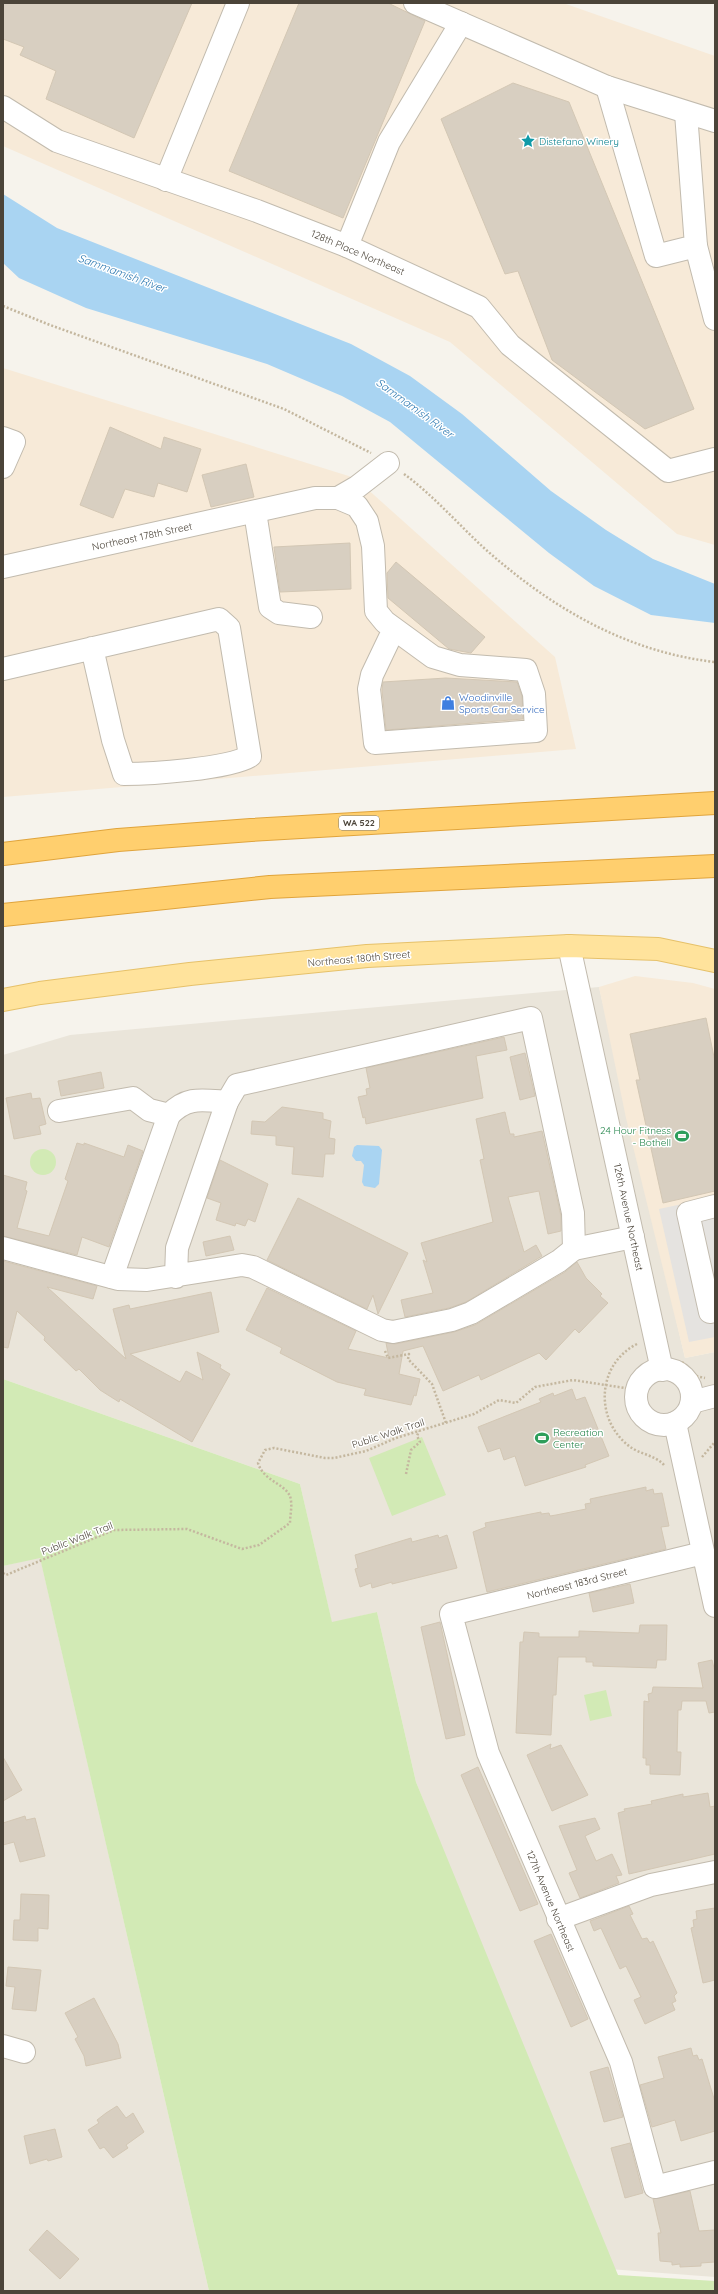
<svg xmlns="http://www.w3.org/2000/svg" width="718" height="2294" font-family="Quicksand,sans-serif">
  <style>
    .residential { fill: #eae5da }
    .commercial { fill: #f7ead8 }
    .green { fill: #d2eab5 }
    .parking { fill: #e5e3e0 }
    .water { fill: #a9d4f2 }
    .building { fill: #d8cfc1; stroke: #d3c7b4 }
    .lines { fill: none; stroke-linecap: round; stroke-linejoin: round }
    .minor-casing { stroke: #c2bbae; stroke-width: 24 }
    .major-casing { stroke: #e6c16a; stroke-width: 24 }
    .highway-casing { stroke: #e0a43c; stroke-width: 24 }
    .path { stroke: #c4b79f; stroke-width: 2.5; stroke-dasharray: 2 2; stroke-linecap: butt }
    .minor { stroke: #fff; stroke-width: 22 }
    .major { stroke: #ffe39c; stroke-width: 22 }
    .highway { stroke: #ffcf6e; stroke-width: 22 }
    .labels { text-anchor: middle; stroke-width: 3; stroke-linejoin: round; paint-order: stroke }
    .shield { fill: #fff; stroke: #817c74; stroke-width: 1 }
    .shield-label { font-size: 9px; font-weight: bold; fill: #4b4439 }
    .culture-label { font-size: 10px; fill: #0d838f; stroke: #fff; text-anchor: start }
    .street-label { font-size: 10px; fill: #4b4439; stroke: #fff }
    .shop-label { font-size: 10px; fill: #366cbe; stroke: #fff; text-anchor: start }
    .leisure-label { font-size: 10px; fill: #27864d; stroke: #fff; text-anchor: end }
    .water-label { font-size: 11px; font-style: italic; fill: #2e7ab2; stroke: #fff }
  </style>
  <rect width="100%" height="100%" fill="#f6f3ec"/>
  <g class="residential">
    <polygon points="599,987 685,1358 715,1352 715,2277 609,2269 416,1782 377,1612 332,1623 300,1484 3,1379 3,1055 70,1035"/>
    <polygon points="40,1557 209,2291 3,2291 3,1566"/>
  </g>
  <g class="commercial">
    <polygon points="3,3 563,3 715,56 715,545 677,534 450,342 3,146"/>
    <polygon points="3,368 355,478 555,657 576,749 3,797"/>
    <polygon points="635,976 693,983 715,989 715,1352 685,1358 626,1118 599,987"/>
  </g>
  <g class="green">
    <circle cx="43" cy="1162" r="13"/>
    <polygon points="3,1379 300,1484 332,1622 377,1612 416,1782 618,2275 715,2281 715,2291 209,2291 40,1558 3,1566"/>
    <polygon points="422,1437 446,1495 392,1516 369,1458"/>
    <polygon points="606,1690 612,1716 590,1721 584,1695"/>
  </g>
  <polygon class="parking" points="715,1197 715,1337 689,1342 659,1209"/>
  <g class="water">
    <polygon points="3,194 57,228 351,344 410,376 462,414 551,491 606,530 653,559 715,584 715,623 651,615 594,586 549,553 390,422 342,396 267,364 86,308 19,278 3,263"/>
    <polygon points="357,1145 379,1146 382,1150 379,1184 375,1188 364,1186 362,1182 364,1165 361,1161 356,1161 352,1156 354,1147"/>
  </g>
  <g class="building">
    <polygon points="3,3 192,3 134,138 46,99 56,71 20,55 24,47 3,39"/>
    <polygon points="299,3 388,3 425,21 343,218 229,171"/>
    <polygon points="513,83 569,102 694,409 645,429 552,360 518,271 505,274 441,119"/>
    <polygon points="110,427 161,449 164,437 201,449 187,492 158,483 154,497 125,489 113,518 80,505"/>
    <polygon points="246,464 254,497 211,507 202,475"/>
    <polygon points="350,543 351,589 280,592 274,547"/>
    <polygon points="396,562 485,637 471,653 449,649 388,598 387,573"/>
    <polygon points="446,678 517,682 522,696 523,719 386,730 382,690 383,682"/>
    <polygon points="706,1018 715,1062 715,1191 663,1203 636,1080 640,1080 630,1034"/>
    <polygon points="504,1037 507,1050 476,1056 483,1098 366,1124 365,1117 363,1118 358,1097 367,1095 366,1089 370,1088 366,1068"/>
    <polygon points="525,1053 535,1096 520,1100 510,1057"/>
    <polygon points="101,1072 104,1088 61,1096 58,1081"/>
    <polygon points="31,1093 32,1099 40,1098 46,1124 39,1126 41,1134 14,1139 6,1098"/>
    <polygon points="282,1107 323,1113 323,1119 331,1121 329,1138 335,1139 334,1154 325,1154 323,1177 292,1174 294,1147 276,1145 276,1136 251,1134 252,1121 265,1122"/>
    <polygon points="505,1112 510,1134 514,1134 514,1137 542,1131 561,1216 561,1231 548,1234 539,1191 508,1197 524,1252 536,1245 542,1256 466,1302 449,1308 405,1317 401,1300 433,1293 423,1260 427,1262 421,1243 493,1222 480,1160 484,1159 476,1119"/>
    <polygon points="77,1143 84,1145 84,1143 124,1157 128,1145 143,1151 109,1247 82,1237 77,1255 3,1236 3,1175 27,1182 25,1190 27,1191 17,1228 49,1236 68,1181 65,1179"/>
    <polygon points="220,1160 268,1184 255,1222 248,1219 245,1226 236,1223 235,1226 216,1220 221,1203 207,1198"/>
    <polygon points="298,1198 408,1253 378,1314 373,1295 367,1309 267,1260"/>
    <polygon points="230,1236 234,1250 206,1256 203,1242"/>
    <polygon points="3,1261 97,1286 93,1299 47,1287 126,1359 113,1309 129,1305 130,1309 211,1292 219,1332 130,1354 180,1382 186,1371 203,1380 197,1352 221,1365 220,1368 230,1374 192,1442 120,1399 119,1402 100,1390 79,1369 76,1371 44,1340 45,1337 17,1311 8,1348 3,1347"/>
    <polygon points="577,1262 586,1278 602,1294 600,1296 608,1303 579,1333 575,1329 546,1360 539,1353 481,1380 479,1375 443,1391 423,1346 403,1351 399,1374 420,1379 416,1396 414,1395 411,1405 364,1395 366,1389 337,1382 280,1353 282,1348 246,1330 267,1288 356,1331 348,1349 389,1358 386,1343 395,1344 454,1332 475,1325 565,1272"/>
    <polygon points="572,1389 576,1400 585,1397 609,1456 585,1465 586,1467 525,1486 515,1456 504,1460 500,1448 488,1452 478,1427 541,1402 539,1399 553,1393 554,1396"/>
    <polygon points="646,1487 646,1491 653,1489 654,1494 662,1493 669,1526 661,1527 666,1549 487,1592 473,1532 486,1527 485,1523 541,1512 541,1514 549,1513 550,1516 556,1515 586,1509 585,1504 591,1503 590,1499"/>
    <polygon points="438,1535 439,1538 447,1535 457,1568 392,1584 392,1582 372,1588 371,1583 360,1587 355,1569 358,1568 355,1555 411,1538 412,1542"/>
    <polygon points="630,1584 634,1603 593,1612 589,1593"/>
    <polygon points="440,1622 465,1735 446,1739 421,1627"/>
    <polygon points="640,1625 667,1625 666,1660 657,1660 656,1668 593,1666 593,1662 586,1662 586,1657 558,1657 556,1695 553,1695 551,1735 516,1733 520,1642 523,1642 524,1632 539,1633 539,1637 579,1637 579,1631 639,1633"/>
    <polygon points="712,1660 715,1672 715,1712 709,1713 706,1701 682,1701 681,1710 678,1710 677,1752 681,1752 680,1775 650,1774 650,1765 646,1765 646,1758 643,1758 644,1701 649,1702 648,1694 652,1693 653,1687 703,1688 698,1663"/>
    <polygon points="551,1744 550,1749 561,1745 588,1795 552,1811 527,1755"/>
    <polygon points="3,1757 22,1790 3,1801"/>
    <polygon points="478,1767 538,1904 520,1911 461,1775"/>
    <polygon points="708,1793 710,1807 715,1806 715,1854 629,1874 618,1813 625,1811 624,1809 652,1804 651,1801 683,1794 683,1797"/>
    <polygon points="25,1816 26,1820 35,1818 45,1856 20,1862 14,1842 3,1845 3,1823"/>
    <polygon points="595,1818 600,1829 585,1836 596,1861 612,1854 622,1875 616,1876 619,1883 580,1898 569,1873 577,1870 559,1826"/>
    <polygon points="21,1894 49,1895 48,1929 38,1928 38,1941 13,1940 14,1920 20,1920"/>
    <polygon points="629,1906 633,1914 630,1915 642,1939 647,1938 650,1943 653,1941 677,1993 674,1996 676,2001 672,2003 675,2010 645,2024 634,2000 641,1997 626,1966 620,1969 601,1928 594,1931 590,1921"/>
    <polygon points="715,1908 715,1980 703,1983 691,1928 694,1927 693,1920 697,1919 696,1911"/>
    <polygon points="551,1934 588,2019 571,2027 534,1941"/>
    <polygon points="8,1967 41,1970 36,2011 12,2009 15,1987 6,1986"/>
    <polygon points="94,1998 118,2044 121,2058 86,2066 84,2056 75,2039 78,2037 65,2013"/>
    <polygon points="691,2048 693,2056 697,2055 699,2060 702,2059 715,2102 715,2131 681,2141 675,2120 652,2127 640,2085 664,2078 658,2057"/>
    <polygon points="608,2067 623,2117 604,2122 590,2072"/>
    <polygon points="117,2106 126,2118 133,2113 144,2132 126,2145 128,2148 113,2158 104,2147 100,2149 88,2130 99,2123 97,2120 106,2113"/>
    <polygon points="55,2129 62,2157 48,2161 47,2159 30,2164 24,2136"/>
    <polygon points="630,2143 643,2193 625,2198 611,2148"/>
    <polygon points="690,2191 699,2231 715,2230 715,2262 701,2263 701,2266 680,2267 680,2264 672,2265 672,2262 660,2261 658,2233 661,2233 653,2199"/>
    <polygon points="47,2230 79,2259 60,2279 29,2250"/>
  </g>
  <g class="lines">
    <defs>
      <g id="minor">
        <polyline points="415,3 607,87 715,121"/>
        <polyline points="607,87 656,256 696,246 686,113"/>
        <polyline points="3,107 57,141 257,211 347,246 479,307 510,345 668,471 715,459"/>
        <polyline points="166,180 238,3"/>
        <polyline points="347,246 389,142 461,23"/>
        <polyline points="696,246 715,319"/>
        <polyline points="3,438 14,442 3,467"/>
        <polyline points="338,498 357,487 388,463"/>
        <polyline points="255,512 270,607 279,613 311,617"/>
        <polyline points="3,567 315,498 338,498 357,506 367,521 373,546 376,611 385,622 433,657 460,665 526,670 534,694 536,731 375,743 369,689 372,675 394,629"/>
        <path d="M3,669L219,619L229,628L250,756C228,769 150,774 124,774L113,740L92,648"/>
        <polyline points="569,946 662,1370"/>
        <path d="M59,1111L133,1098L149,1110L169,1115C187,1096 202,1100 227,1102"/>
        <polyline points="715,1206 688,1213 710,1312 715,1311"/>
        <polyline points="3,1248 118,1279 147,1280 242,1265 253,1267 382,1330 393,1332 452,1320 471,1313 559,1261 574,1249 573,1213 531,1018 237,1085 227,1102 177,1248 176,1277"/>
        <polyline points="574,1249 633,1237"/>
        <polyline points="112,1277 169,1115"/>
        <circle cx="664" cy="1397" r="28"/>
        <polyline points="692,1402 715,1396"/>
        <polyline points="675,1423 715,1606"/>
        <polyline points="703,1553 451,1614 488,1753 621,2062 655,2187 715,2172"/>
        <polyline points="558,1919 651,1885 715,1872"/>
        <polyline points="3,2046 24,2052"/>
      </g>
      <polyline id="major" points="3,1000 40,993 190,974 367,956 569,946 658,949 715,961"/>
      <g id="highway">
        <polyline points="3,854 118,840 251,830 715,803"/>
        <polyline points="3,915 270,887 715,866"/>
      </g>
    </defs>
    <use href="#minor" class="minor-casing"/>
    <use href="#major" class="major-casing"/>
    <use href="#highway" class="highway-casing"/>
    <g class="path">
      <polyline points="3,306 50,325 284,409 371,453"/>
      <path d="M404,474C433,495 458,524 484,548C550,607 626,652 715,662"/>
      <path d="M637,1344C597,1364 594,1419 629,1446C639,1454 655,1455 664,1465"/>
      <polyline points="385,1351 388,1358 409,1354 408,1359 432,1384 446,1423"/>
      <polyline points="682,1362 696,1376 705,1378"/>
      <polyline points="702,1457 715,1442"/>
      <polyline points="406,1474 411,1450 420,1442 417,1436 419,1431"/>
      <path d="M3,1573L6,1575L114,1530L187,1529L242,1549L259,1545L290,1523C290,1516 292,1508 291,1501C290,1484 264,1483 258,1463L265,1450L274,1448L325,1458H334L366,1451L396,1438L474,1414L499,1400L516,1403L535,1387L573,1380L638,1390"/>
    </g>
    <use href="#minor" class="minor"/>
    <use href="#major" class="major"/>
    <use href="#highway" class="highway"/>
  </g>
  <defs>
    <symbol id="sight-bare" viewBox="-9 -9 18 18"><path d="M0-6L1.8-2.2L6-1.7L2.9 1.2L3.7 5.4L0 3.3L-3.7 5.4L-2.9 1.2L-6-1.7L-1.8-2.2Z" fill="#0f9aa8" stroke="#fff" stroke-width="2.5" paint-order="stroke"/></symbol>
    <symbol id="shop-bare" viewBox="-9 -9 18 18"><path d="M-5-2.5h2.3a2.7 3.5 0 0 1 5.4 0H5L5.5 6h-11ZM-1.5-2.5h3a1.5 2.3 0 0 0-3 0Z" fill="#3f7fe0" stroke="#fff" stroke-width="2.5" paint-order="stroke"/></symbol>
    <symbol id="stadium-bare" viewBox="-9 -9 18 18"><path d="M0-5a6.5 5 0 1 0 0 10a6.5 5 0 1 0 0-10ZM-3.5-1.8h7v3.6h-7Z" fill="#2e9e5b" stroke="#fff" stroke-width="2.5" paint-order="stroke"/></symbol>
  </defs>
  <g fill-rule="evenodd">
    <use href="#sight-bare" x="518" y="131" width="20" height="20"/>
    <use href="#shop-bare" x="438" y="693" width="20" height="20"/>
    <use href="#stadium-bare" x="672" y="1126" width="20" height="20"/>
    <use href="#stadium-bare" x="532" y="1428" width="20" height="20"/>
  </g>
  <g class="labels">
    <rect class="shield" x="339" y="816" width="40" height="14" rx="3"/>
    <g class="shield-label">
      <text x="359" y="826">WA 522</text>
    </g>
    <g class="culture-label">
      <text x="539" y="145">Distefano Winery</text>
    </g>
    <g class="street-label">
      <text transform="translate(358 252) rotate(23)" y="4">128th Place Northeast</text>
      <text transform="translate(142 536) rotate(-12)" y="4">Northeast 178th Street</text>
      <text transform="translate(359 958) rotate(-5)" y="4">Northeast 180th Street</text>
      <text transform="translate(629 1217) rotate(78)" y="4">126th Avenue Northeast</text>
      <text transform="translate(388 1433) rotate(-18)" y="4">Public Walk Trail</text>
      <text transform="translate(77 1538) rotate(-21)" y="4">Public Walk Trail</text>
      <text transform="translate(577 1583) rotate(-14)" y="4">Northeast 183rd Street</text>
      <text transform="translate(551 1901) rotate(67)" y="4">127th Avenue Northeast</text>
    </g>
    <g class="shop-label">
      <text x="459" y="701">Woodinville<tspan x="459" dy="12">Sports Car Service</tspan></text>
    </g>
    <g class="leisure-label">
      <text x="671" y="1134">24 Hour Fitness<tspan x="671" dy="12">- Bothell</tspan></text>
      <text x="553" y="1436" text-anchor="start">Recreation<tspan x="553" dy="12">Center</tspan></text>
    </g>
    <g class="water-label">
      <text transform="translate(122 273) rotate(20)" y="4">Sammamish River</text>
      <text transform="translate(415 408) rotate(36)" y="4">Sammamish River</text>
    </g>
  </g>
  <rect width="718" height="2294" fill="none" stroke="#4b4439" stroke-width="8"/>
</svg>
